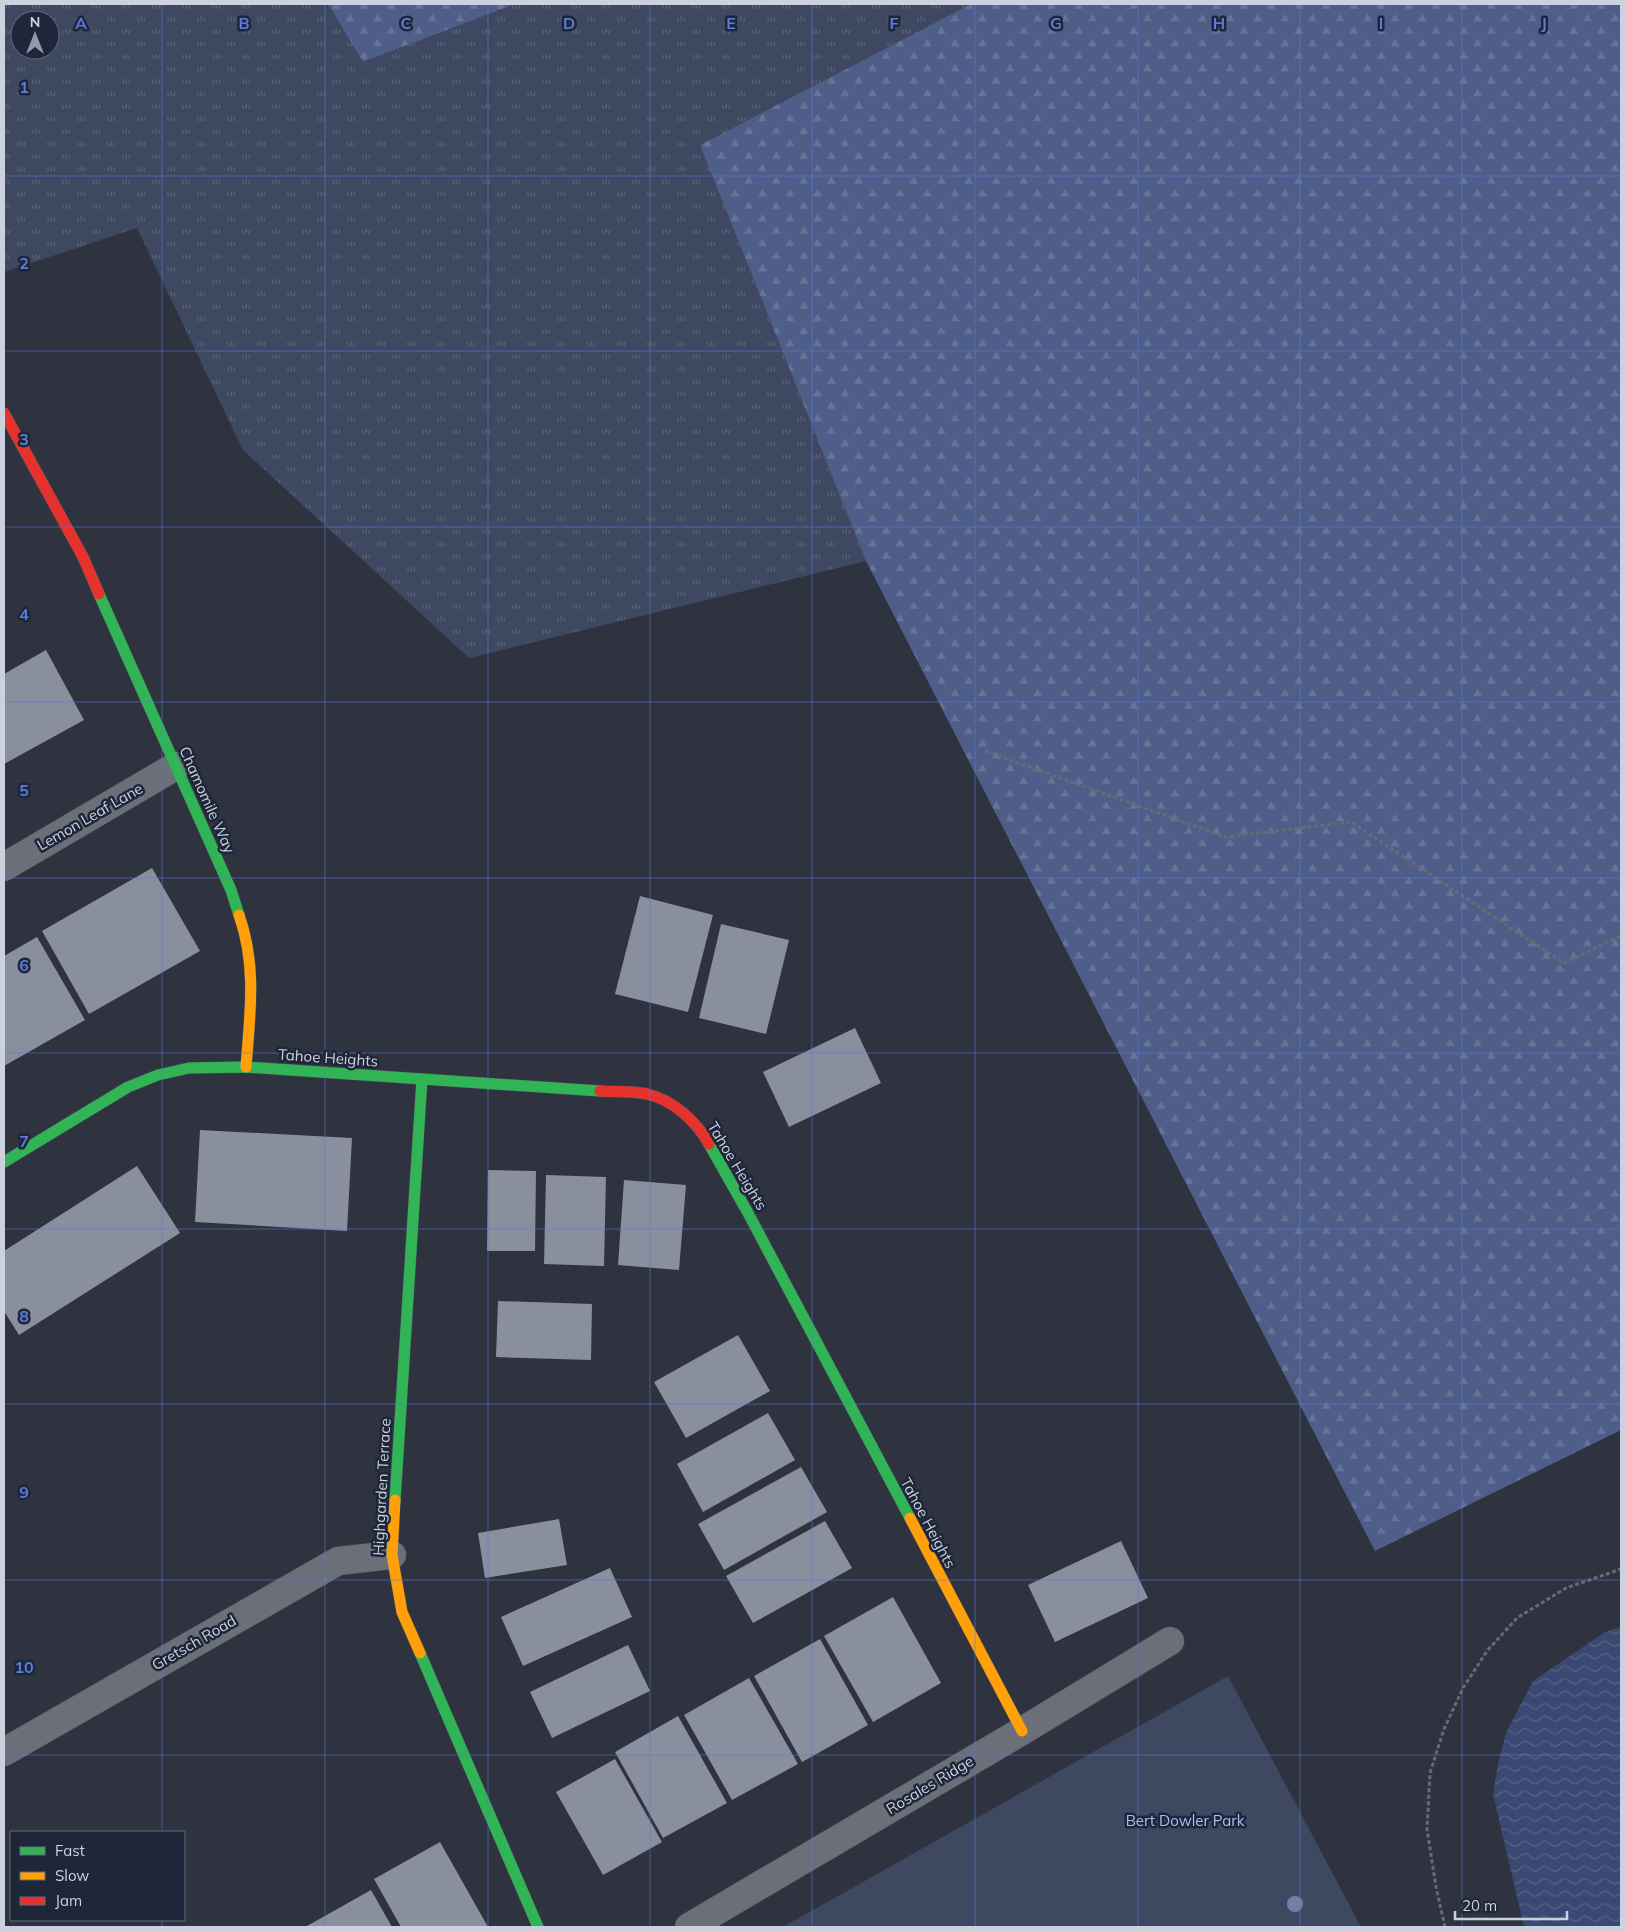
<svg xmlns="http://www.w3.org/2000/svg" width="1625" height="1931" font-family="Mulish,sans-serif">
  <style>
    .grass { fill: url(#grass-tufts); fill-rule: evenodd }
    .forest { fill: url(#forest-firs) }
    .park { fill: #3e4961 }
    .water { fill: url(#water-waves) }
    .building { fill: #8a8f9d }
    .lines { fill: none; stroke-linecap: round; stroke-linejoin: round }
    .street-casing { stroke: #4b4f5a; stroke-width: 29 }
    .fast-casing { stroke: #4b4f5a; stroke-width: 12 }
    .slow-casing { stroke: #4b4f5a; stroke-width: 12 }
    .jam-casing { stroke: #4b4f5a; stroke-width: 12 }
    .path { stroke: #686b73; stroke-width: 3; stroke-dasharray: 4 2.5; stroke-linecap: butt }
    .street { stroke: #6b6f78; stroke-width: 28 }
    .fast { stroke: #30b455; stroke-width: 11 }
    .slow { stroke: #ff9f0a; stroke-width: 11 }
    .jam { stroke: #e5322d; stroke-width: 11 }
    .tree { fill: #7180a5 }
    .grid { fill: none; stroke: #5a7cda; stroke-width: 1; stroke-opacity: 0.55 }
    .labels { text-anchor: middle; stroke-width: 5; stroke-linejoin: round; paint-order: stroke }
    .street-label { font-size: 15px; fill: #ccd1df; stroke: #1e263a }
    .park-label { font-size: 15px; fill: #a8bff8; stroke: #1e263a }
    .grid-label { font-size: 16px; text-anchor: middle; font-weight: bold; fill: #5a7cda; stroke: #1e263a; stroke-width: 5; stroke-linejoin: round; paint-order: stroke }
  </style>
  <defs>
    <pattern id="grass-tufts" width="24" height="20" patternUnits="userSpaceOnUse" patternTransform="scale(1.25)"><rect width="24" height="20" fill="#3e4961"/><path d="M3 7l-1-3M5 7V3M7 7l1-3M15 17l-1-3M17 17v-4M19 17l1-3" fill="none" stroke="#596277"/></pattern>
    <pattern id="forest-firs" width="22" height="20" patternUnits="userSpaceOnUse" patternTransform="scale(1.25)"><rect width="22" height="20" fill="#4e5e89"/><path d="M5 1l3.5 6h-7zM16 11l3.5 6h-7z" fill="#667499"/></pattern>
    <pattern id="water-waves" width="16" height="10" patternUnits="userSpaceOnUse" patternTransform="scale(1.25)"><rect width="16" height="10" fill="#3a4972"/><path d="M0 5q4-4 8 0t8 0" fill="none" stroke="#556286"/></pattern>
  </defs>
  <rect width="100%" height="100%" fill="#2e333f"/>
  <path class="grass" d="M4,4H328L363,62L515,4H971L700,145L866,561L469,658L243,450L137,228L4,272ZM20,20H50V50H20Z"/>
  <g class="forest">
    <polygon points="328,4 515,4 363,62"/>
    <polygon points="971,4 1621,4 1621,1430 1375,1551 866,561 700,145"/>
  </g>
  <polygon class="park" points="1228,1676 1361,1927 783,1927"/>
  <polygon class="water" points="1621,1627 1621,1927 1524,1927 1493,1794 1498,1764 1506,1733 1533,1681 1605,1632"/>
  <g class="building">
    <polygon points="46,650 84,720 4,764 4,674"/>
    <polygon points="152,868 200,951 89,1014 42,931"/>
    <polygon points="640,896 713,915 688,1012 615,994"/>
    <polygon points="721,924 789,940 766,1034 699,1018"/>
    <polygon points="37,937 85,1020 4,1066 4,956"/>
    <polygon points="855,1028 881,1083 789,1127 763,1072"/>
    <polygon points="200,1130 352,1138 347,1231 195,1222"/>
    <polygon points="137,1166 180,1233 19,1335 4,1311 4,1251"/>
    <polygon points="488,1170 536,1171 535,1251 487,1251"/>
    <polygon points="546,1175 606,1177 604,1266 544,1264"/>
    <polygon points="624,1180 686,1185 679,1270 618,1265"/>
    <polygon points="498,1301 592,1304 591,1360 496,1357"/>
    <polygon points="738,1335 770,1391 686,1438 654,1382"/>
    <polygon points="768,1413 795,1460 703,1512 677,1464"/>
    <polygon points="801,1467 827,1512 724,1570 698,1524"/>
    <polygon points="559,1519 567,1565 485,1578 478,1533"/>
    <polygon points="825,1521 852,1568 753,1623 726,1576"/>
    <polygon points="1121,1541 1148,1598 1055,1642 1028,1585"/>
    <polygon points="610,1568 632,1617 523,1666 501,1617"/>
    <polygon points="893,1597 941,1683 873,1722 824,1636"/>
    <polygon points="820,1639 868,1725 802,1762 754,1676"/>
    <polygon points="628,1645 650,1691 552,1738 530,1692"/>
    <polygon points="749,1678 798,1764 732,1800 684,1715"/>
    <polygon points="678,1716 727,1803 663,1838 615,1752"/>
    <polygon points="615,1759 662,1842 603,1875 556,1792"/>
    <polygon points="440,1842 488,1927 401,1927 374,1879"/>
    <polygon points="371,1890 392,1927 308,1927 307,1926"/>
  </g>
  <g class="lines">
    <defs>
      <g id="street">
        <polyline points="4,867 176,766"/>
        <polyline points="4,1752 338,1561 392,1555"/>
        <polyline points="689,1927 1022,1731 1170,1641"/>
      </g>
      <g id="fast">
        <polyline points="99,594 231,890 239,915"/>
        <polyline points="709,1144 748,1213 910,1518"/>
        <polyline points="4,1162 128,1087 158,1075 189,1068 246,1067 600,1091"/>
        <polyline points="395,1500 422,1079"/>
        <polyline points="420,1653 538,1927"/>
      </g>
      <g id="slow">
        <path d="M239,915C257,966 250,1014 246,1067"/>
        <polyline points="395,1500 392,1555 402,1612 420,1653"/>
        <polyline points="910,1518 1022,1731"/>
      </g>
      <g id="jam">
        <polyline points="4,413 83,557 99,594"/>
        <path d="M600,1091C615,1092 632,1091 647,1094C673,1100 696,1121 709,1144"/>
      </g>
    </defs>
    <use href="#street" class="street-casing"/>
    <use href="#fast" class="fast-casing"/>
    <use href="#slow" class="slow-casing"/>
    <use href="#jam" class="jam-casing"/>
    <g class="path">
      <polyline points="985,751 1225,837 1351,822 1564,963 1621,936"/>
      <polyline points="1445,1927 1436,1887 1427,1829 1430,1773 1444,1729 1463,1688 1487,1651 1517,1618 1566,1588 1621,1569"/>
    </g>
    <use href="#street" class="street"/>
    <use href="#fast" class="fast"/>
    <use href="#slow" class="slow"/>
    <use href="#jam" class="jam"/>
  </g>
  <circle class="tree" cx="1295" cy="1904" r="8"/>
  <path class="grid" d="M162,4V1832M325,4V1927M488,4V1927M650,4V1927M812,4V1927M975,4V1927M1138,4V1927M1300,4V1927M1462,4V1927M4,176H1621M4,351H1621M4,527H1621M4,702H1621M4,878H1621M4,1053H1621M4,1229H1621M4,1404H1621M4,1580H1621M4,1755H1621M162,1920V1927"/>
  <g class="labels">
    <g class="street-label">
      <text transform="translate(207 800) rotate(66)" y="5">Chamomile Way</text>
      <text transform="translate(90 817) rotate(-30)" y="5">Lemon Leaf Lane</text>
      <text transform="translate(328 1058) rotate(4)" y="5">Tahoe Heights</text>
      <text transform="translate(737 1166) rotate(59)" y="5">Tahoe Heights</text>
      <text transform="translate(382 1487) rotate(-87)" y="5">Highgarden Terrace</text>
      <text transform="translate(928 1523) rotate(62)" y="5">Tahoe Heights</text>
      <text transform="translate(194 1643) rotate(-30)" y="5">Gretsch Road</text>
      <text transform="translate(930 1785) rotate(-31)" y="5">Rosales Ridge</text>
    </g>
    <g class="park-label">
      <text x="1185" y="1826">Bert Dowler Park</text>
    </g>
  </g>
  <g class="grid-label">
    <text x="81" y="29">A</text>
    <text x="244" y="29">B</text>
    <text x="406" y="29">C</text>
    <text x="569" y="29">D</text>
    <text x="731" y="29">E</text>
    <text x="894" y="29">F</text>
    <text x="1056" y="29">G</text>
    <text x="1219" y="29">H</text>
    <text x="1381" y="29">I</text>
    <text x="1544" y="29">J</text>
    <text x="24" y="93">1</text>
    <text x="24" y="269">2</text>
    <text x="24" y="445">3</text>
    <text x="24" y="620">4</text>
    <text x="24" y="796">5</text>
    <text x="24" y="971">6</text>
    <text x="24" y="1147">7</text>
    <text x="24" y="1322">8</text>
    <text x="24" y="1498">9</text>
    <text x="24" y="1673">10</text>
  </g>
  <rect width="1625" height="1931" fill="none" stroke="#ccd1df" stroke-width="10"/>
  <rect x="10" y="1831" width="175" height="90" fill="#1e263a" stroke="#646a7c"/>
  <rect x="20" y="1847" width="25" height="8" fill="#30b455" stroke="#646a7c"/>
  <text x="55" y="1856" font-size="15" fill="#ccd1df">Fast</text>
  <rect x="20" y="1872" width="25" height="8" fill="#ff9f0a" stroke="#646a7c"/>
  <text x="55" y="1881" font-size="15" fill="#ccd1df">Slow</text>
  <rect x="20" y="1897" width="25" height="8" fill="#e5322d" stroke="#646a7c"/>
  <text x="55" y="1906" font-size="15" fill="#ccd1df">Jam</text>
  <g transform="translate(35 35)"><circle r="24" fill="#1e263a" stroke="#646a7c"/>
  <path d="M0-4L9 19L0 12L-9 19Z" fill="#959aa7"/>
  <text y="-8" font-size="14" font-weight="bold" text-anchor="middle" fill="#ccd1df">N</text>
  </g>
  <path d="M1455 1911v8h112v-8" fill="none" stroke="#ccd1df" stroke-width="2.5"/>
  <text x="1462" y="1911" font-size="15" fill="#ccd1df" stroke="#1e263a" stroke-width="4" paint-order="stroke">20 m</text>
</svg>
